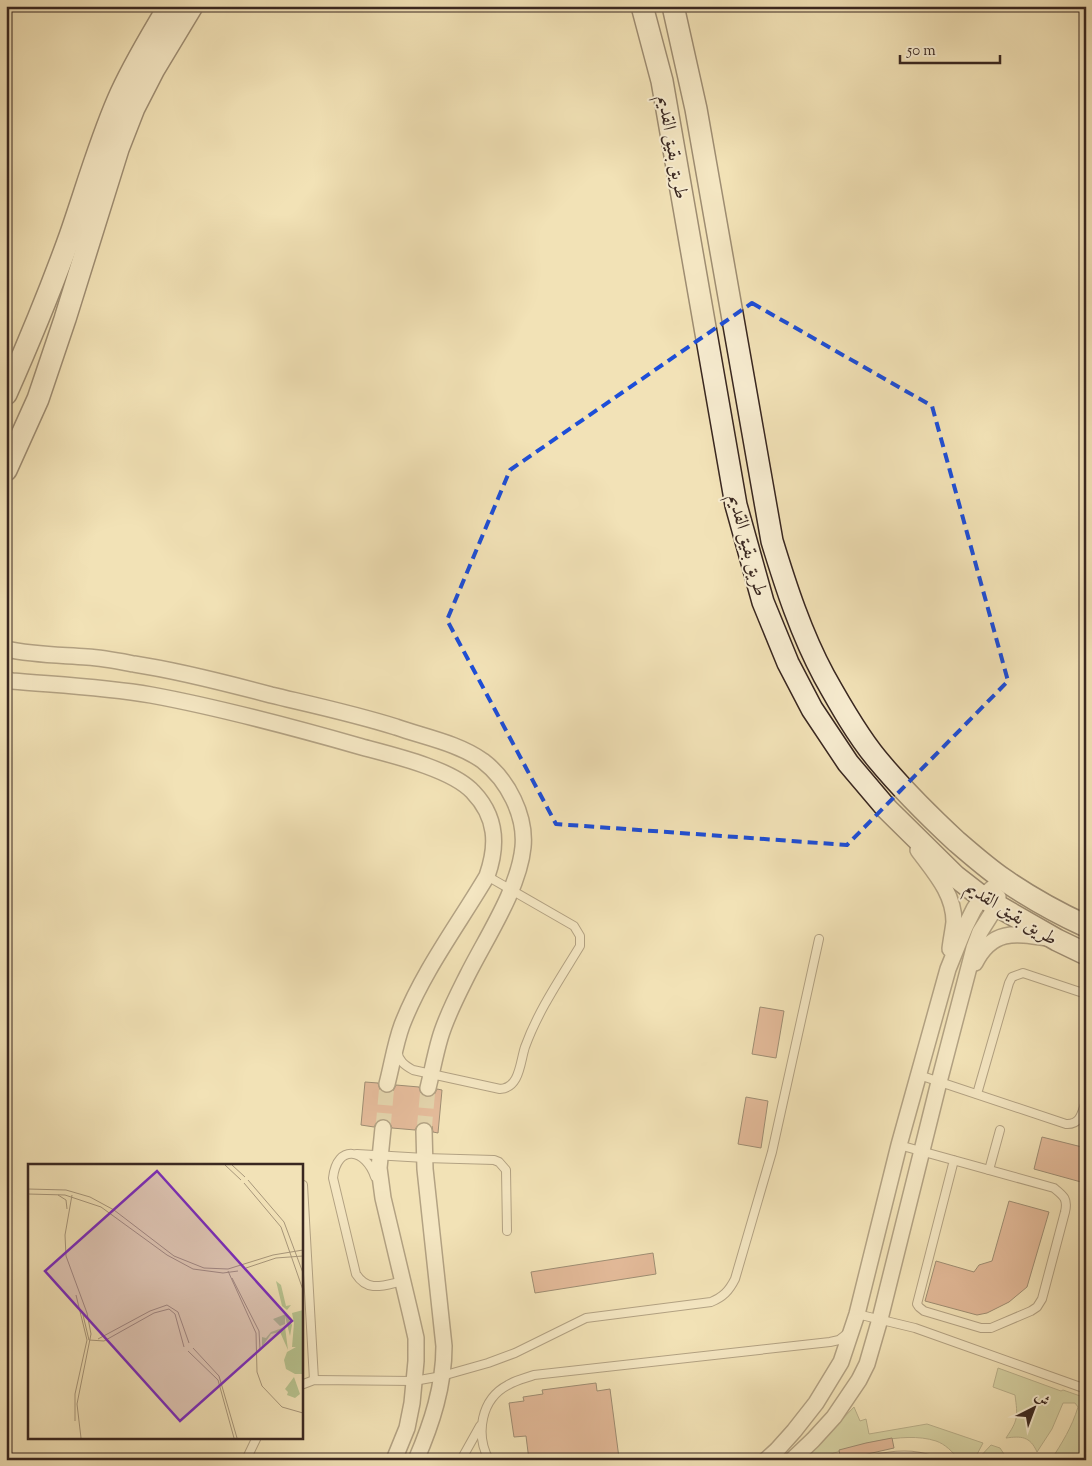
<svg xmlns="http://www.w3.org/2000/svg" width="1092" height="1466" font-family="'Sorts Mill Goudy',Amiri,serif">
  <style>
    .green { fill: #b8c490; stroke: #787658 }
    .building { fill: #cf8874; stroke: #392720 }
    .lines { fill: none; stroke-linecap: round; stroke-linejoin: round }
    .street-tunnel { stroke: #cdbd99; stroke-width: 15; stroke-dasharray: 15 8; stroke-linecap: butt }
    .lane-casing { stroke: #675646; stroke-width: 10 }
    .street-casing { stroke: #675646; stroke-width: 18 }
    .secondary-casing { stroke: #392720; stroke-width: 24 }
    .lane { stroke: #f7ecd0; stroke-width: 8 }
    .street { stroke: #f7ecd0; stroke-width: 15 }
    .secondary { stroke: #f7ecd0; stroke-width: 21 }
    .marked { fill: none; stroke: #1d4ed8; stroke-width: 4; stroke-dasharray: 10 6; stroke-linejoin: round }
    .labels { text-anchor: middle; stroke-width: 4; stroke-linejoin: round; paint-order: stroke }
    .street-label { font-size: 19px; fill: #392720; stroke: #f7ecd0 }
    .inset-road { fill: none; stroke: #a8977b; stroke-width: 1 }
    .view { fill: #7b2cbf; fill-opacity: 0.15; stroke: #7b2cbf; stroke-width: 2.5 }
    .inset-edge { fill: none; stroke: #392720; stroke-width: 2.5 }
  </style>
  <rect width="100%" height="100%" fill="#f2e2b7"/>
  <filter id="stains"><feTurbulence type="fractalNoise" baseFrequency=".004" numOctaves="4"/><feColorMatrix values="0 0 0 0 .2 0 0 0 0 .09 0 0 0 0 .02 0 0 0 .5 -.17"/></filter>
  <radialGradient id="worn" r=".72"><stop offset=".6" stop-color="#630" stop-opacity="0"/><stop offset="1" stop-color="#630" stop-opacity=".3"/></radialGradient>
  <g class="green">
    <path d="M998,1368L1061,1391L1063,1390L1086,1398V1460H1051C1062,1443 1072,1427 1078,1407L1075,1403H1063L1052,1429L1037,1452C1030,1436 1021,1436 1006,1438C1018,1420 1018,1417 1015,1395L993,1387Z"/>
    <path d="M854,1407L860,1421L866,1419L869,1434L927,1424L983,1443L974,1460H959C953,1452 945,1444 936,1441C902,1430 852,1447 819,1458V1460H803Z"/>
    <polygon points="991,1445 1000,1448 1004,1454 1004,1460 977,1460"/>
  </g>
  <g class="building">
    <polygon points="760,1007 784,1011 776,1058 752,1054"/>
    <polygon points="365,1082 378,1083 380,1090 385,1093 393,1091 396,1085 419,1087 421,1094 426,1097 434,1095 437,1089 442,1090 438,1133 433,1132 432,1126 424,1122 419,1123 415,1130 392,1128 389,1121 383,1119 379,1120 374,1127 361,1125"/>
    <polygon points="746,1097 768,1101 761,1148 738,1144"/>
    <polygon points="1042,1137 1086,1148 1086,1164 1081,1182 1034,1169"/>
    <polygon points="1009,1201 1049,1212 1027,1287 1009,1302 987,1313 977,1315 925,1301 936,1261 974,1272 979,1265 992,1261"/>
    <polygon points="653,1253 656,1274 535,1293 531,1272"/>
    <polygon points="596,1383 597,1391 610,1389 619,1458 607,1460 529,1460 526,1436 514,1437 509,1403 524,1401 523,1397 543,1394 542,1390"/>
    <polygon points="892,1438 894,1448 841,1460 839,1450 866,1443"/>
  </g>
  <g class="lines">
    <g class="street-tunnel">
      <polyline points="383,1128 387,1084"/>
      <polyline points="424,1131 428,1088"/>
    </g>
    <defs>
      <g id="lane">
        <path d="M397,1051C399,1061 404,1065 413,1070L500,1089C520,1088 520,1062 525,1047C538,1011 560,979 580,946V936L574,926L487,876"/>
        <path d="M919,1075L1066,1124C1081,1125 1082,1112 1086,1101"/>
        <polyline points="977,1094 1009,983 1012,977 1023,973 1086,994"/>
        <path d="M899,1145L1054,1188C1064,1196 1068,1199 1065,1212L1042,1299L1037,1307L1031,1311L991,1328H981L924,1311L919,1307L917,1304L954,1160"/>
        <polyline points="357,1154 425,1158 494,1160 499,1162 506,1170 507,1231"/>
        <polyline points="989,1170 1000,1130"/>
        <path d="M375,1177C366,1149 337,1143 333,1178L356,1274C368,1293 384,1285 403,1281"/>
        <polyline points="303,1185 314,1380"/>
        <polyline points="857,1314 915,1328 1086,1389"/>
        <path d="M301,1385L314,1380L414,1381L442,1376L488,1363L515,1353L586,1318L711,1302C723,1297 729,1291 735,1279L772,1152L819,939"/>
        <polyline points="246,1460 257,1437"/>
        <polyline points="461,1460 480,1426"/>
        <path d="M489,1460C475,1434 481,1399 508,1385C516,1380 526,1378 534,1375L830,1342L839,1340L848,1333"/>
        <path d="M871,1460C891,1455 912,1453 932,1460"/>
      </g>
      <g id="street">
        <path d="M6,649C33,655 60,655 87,657C103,658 118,661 134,664C180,671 226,683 271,695C313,705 355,714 396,727C424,737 458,743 483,761C508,780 526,816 523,847C519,889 486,938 467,976C457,996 446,1017 440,1038C435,1055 432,1072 428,1088"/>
        <path d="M6,679L12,681C58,685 105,687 151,695C222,708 292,727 362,747C392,755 452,769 473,792C497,817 498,845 487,876C458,925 423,971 402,1025C395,1044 392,1065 387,1084"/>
        <path d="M918,850C934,872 954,893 954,922C953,931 951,940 950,949"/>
        <path d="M975,963C992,929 1015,933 1047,938"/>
        <polyline points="383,1128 379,1168 383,1198 411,1316 416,1338 416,1361 412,1403 407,1428 394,1460"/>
        <path d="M416,1460C432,1423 444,1386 444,1346L425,1169L424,1131"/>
        <polyline points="766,1460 777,1450 794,1431 816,1403 841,1362 857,1314 899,1145 948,969 965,927 974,909 982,897 1003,879"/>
        <polyline points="792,1460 813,1440 834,1417 859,1380 867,1364 880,1319 939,1082 974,948 980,932 997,905 998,897"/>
      </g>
      <g id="secondary">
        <polyline points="642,6 662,81 736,505 763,602 788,663 812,709 848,763 887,809 955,876 982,897 1057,940 1086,954"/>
        <path d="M673,6L696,109L772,541C786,587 801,633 824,676C839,703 857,735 877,759C901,788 928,815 956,841C971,854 987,868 1003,879C1029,897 1058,913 1086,926"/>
        <path d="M6,394C29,342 51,289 70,236C86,190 99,144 118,100C132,67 151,37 169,6"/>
        <polyline points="6,470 38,399 65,319 118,149 134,108 154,69 192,6"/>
      </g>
    </defs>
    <use href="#lane" class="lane-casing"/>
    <use href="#street" class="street-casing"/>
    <use href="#secondary" class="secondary-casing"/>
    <use href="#lane" class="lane"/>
    <use href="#street" class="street"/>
    <use href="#secondary" class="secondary"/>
  </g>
  <path d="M0 0H1092V1466H0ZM752,303L932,406L1008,681L847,845L556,824L447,620L510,470Z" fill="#f2e2b7" fill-opacity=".55" fill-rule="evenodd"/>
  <path class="marked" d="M752,303L932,406L1008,681L847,845L556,824L447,620L510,470Z"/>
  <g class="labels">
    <g class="street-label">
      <text transform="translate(674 147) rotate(80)" y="7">طريق بقيق القديم</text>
      <text transform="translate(749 545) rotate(75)" y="7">طريق بقيق القديم</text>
      <text transform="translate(1012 912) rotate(32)" y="7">طريق بقيق القديم</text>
    </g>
  </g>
  <g transform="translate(28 1164)">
    <rect width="275" height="275" fill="#f2e2b7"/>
    <path d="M248,117L253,121L258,142L263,141L259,146L254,142ZM275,146V210H267L258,205L256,196L259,188L268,183H264L266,159L264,149ZM258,150L264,161L262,172L257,152V160L252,162L245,155ZM257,163L260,186L252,168L243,170L234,183V173L238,174L243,168ZM266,213L272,230L267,234L259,231L260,228L257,225Z" fill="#b8c490"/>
    <path class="inset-road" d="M197,1L213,16M204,1L217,13M220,16L256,58L275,109M216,19L253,63L275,126M0,25L38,26L62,33L86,46L146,92L176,104L200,105L245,91L275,86M0,30L37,31L73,43L139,91L165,105L195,109L210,107M30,31L38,36L39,45M44,31L37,71L38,92L59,149L63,170L49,240L53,274M218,104L248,94L275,92M200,107L228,169L229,208L234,222L254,243L275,249M204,114L231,167L232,185M55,151L61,176L76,177L126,149L141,145L147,150L156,183M70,175L122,147L139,141L150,148L161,179M165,184L191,212L209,274M160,187L190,216L206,274M47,257V230L59,176L48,131"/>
    <path class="view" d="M129,7L264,157L152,257L17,107Z"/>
    <rect width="275" height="275" class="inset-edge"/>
  </g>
  <rect width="1092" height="1466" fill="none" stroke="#f2e2b7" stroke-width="25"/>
  <rect x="8" y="8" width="1077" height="1451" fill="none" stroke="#392720" stroke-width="2.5"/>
  <rect x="12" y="12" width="1067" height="1441" fill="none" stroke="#392720"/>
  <g transform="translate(1034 1408) rotate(42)" stroke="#f7ecd0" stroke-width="4" paint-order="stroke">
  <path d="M0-4L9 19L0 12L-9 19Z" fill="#392720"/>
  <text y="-8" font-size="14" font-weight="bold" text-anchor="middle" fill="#392720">ش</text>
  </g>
  <path d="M900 55v8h100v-8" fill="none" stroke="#392720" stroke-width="2.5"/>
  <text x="907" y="55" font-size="15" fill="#392720" stroke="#f7ecd0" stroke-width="4" paint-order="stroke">50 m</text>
  <rect width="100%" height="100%" filter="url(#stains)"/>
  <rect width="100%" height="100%" fill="url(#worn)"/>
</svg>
